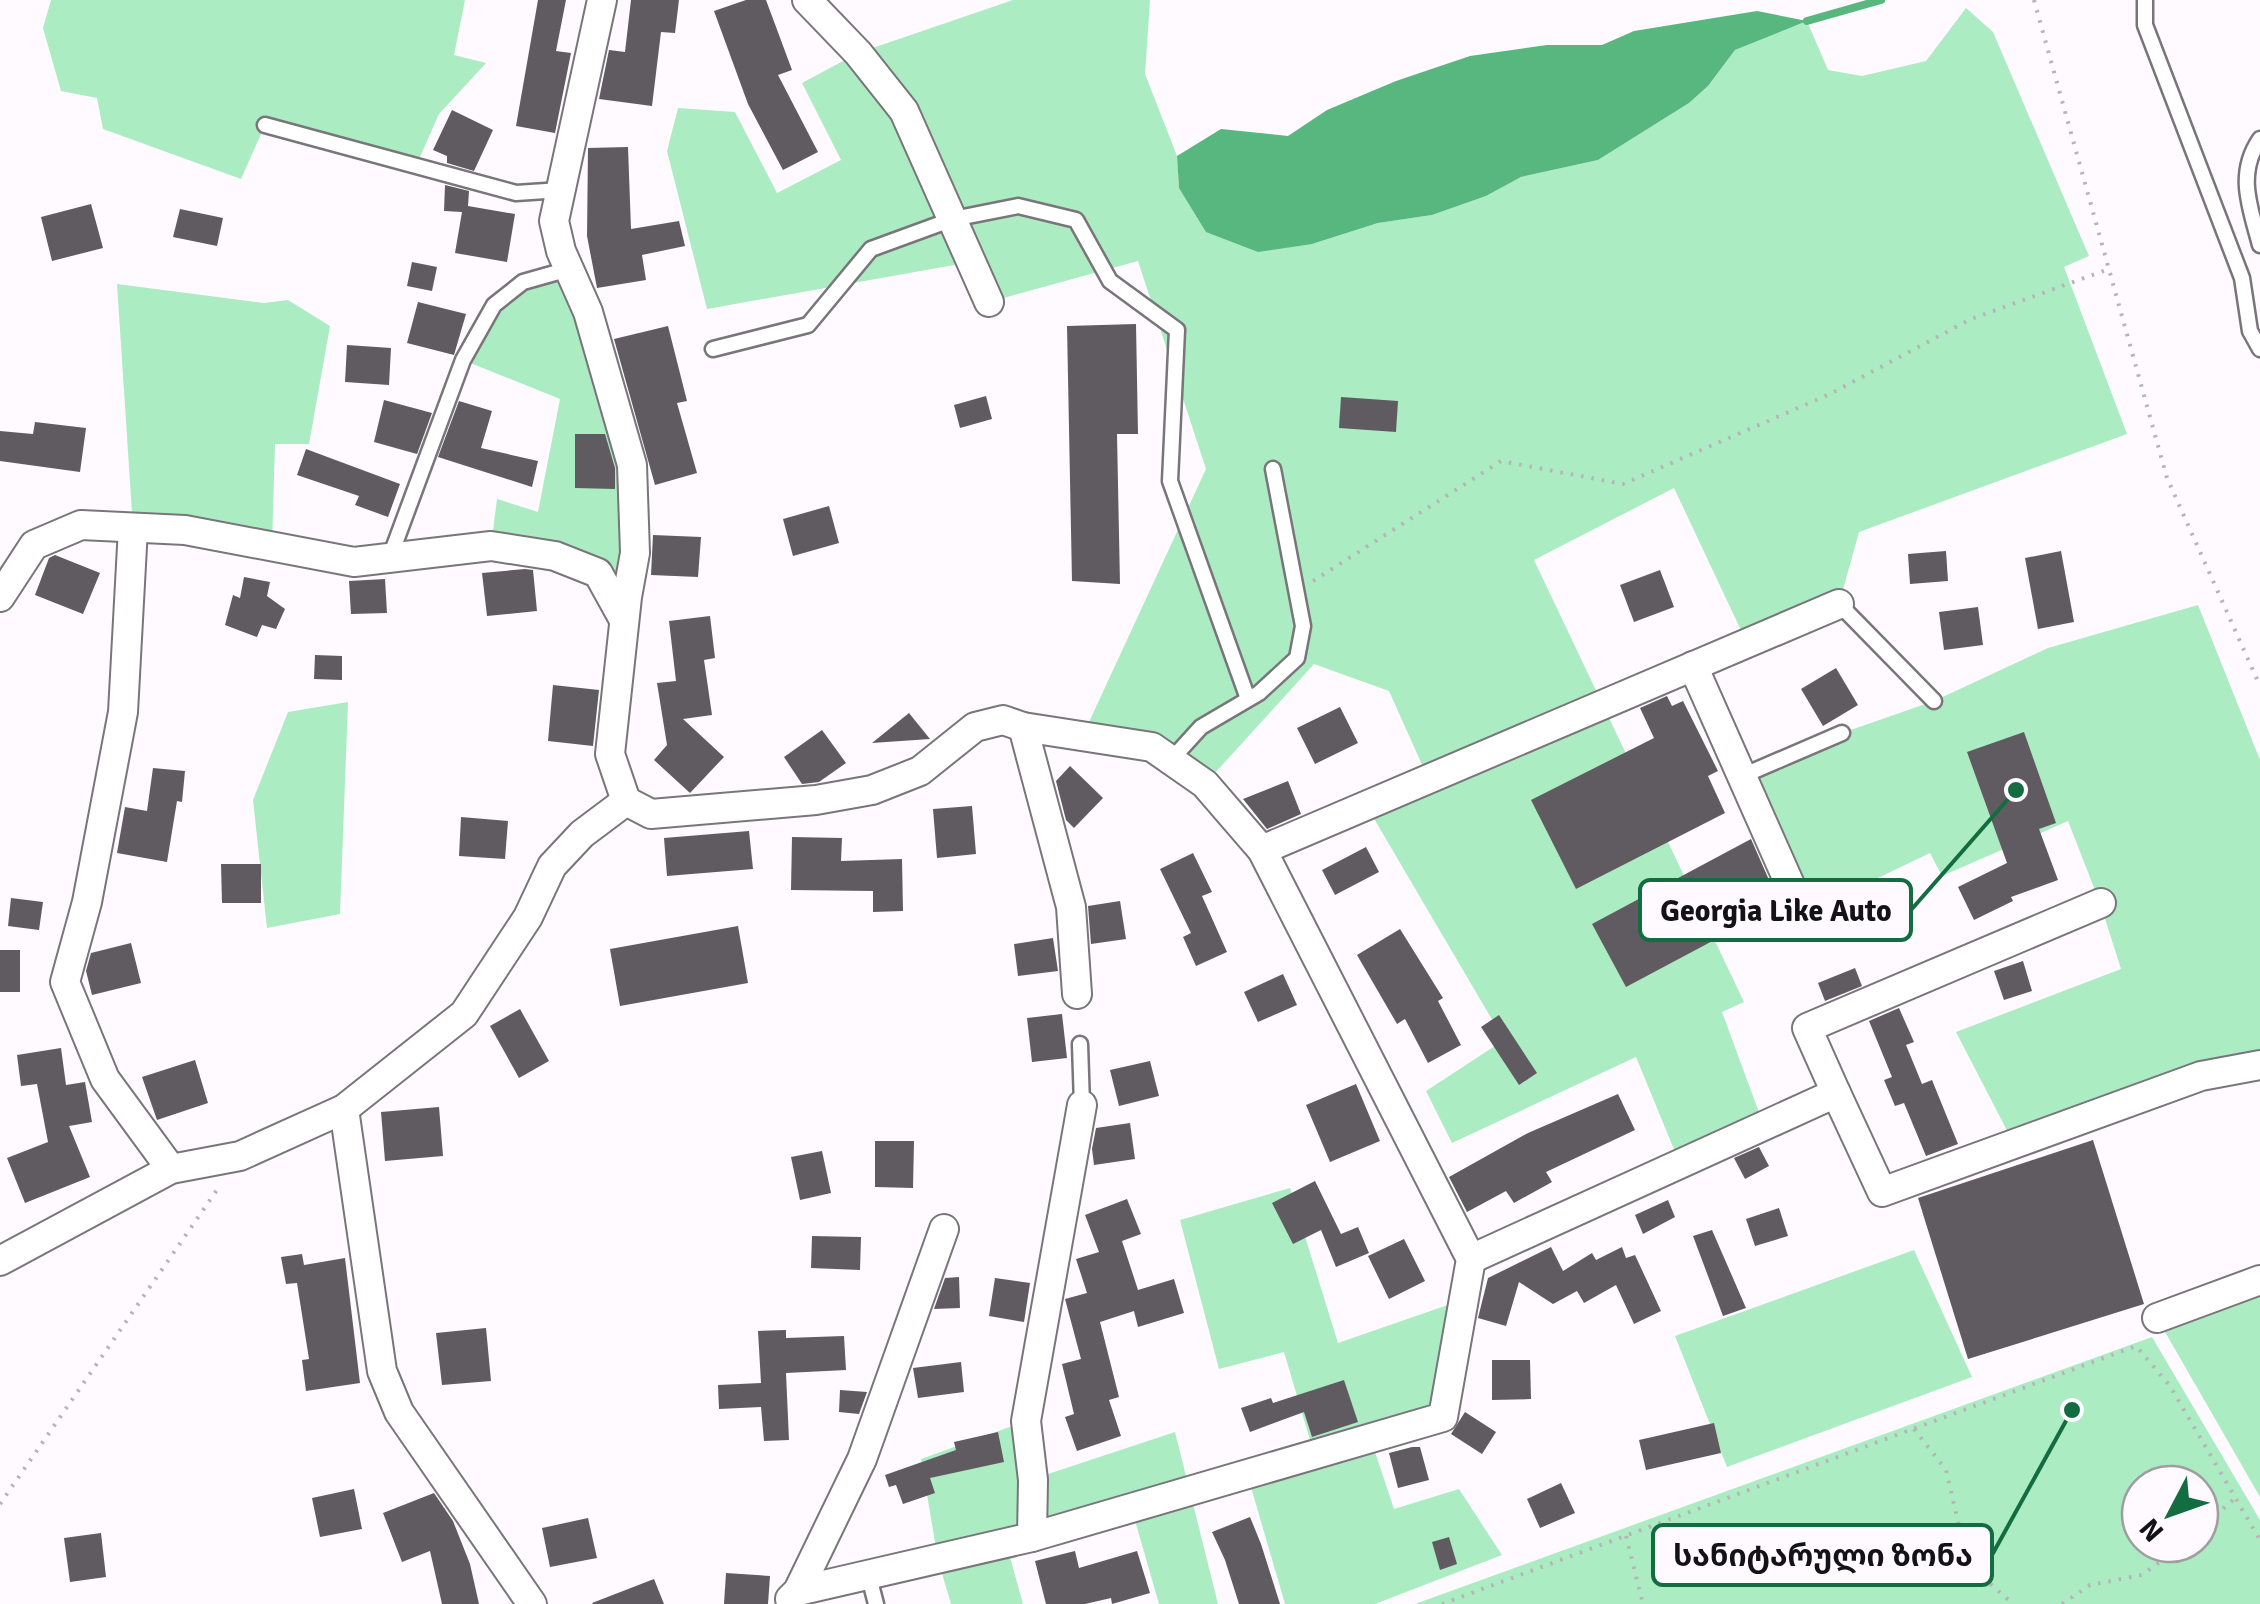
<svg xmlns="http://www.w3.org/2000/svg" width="2260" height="1604" font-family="Signika,'Noto Sans Georgian',sans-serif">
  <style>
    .green { fill: #acecc2; fill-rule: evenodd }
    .water { fill: #58b77f }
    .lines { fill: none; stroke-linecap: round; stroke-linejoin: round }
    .stream { stroke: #58b77f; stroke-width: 8 }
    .building { fill: #5f5b61 }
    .service-casing { stroke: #79757b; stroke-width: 19 }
    .minor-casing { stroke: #79757b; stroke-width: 32 }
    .path { stroke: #b7b3b8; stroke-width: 4; stroke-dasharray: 2.5 8; stroke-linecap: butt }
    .service { stroke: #fff; stroke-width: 14 }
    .minor { stroke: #fff; stroke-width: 28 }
    .leader { fill: none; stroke: #146d40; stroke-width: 4 }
    .callout-dot { fill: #146d40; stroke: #fefaff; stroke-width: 4 }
    .callout { fill: #fefaff; stroke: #146d40; stroke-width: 4 }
    .callout-label { font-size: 30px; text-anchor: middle; font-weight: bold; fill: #131214 }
  </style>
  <rect width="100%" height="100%" fill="#fefaff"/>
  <g class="green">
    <polygon points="51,0 465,0 454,55 486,63 439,114 416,166 265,125 241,179 103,129 97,98 61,91 43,28"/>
    <polygon points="1013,0 1150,0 1145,74 1177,156 1179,188 1312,244 1378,223 1432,215 1486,196 1521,177 1598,160 1689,103 1708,86 1735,50 1807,21 1828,70 1862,76 1926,61 1966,8 1993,32 2089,256 2064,267 2127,434 1859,532 1839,604 1747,643 1674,488 1534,560 1744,1002 1722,1012 1764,1126 1680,1164 1636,1057 1452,1143 1426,1091 1504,1040 1366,805 1428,778 1389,691 1314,664 1205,784 1152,747 1083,735 1206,469 1138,261 989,302 971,262 707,309 667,151 678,108 735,112 777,193 841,160 802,83 858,53"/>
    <path d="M569,269L632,465L627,597L598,573L491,546L497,499L538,512L560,399L463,360C497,299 498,289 569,269Z"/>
    <polygon points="117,284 264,303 288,300 330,326 309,444 275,444 272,546 133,528"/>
    <polygon points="2198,605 2260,760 2260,1081 2253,1066 2014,1144 1956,1032 2121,969 2100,903 2068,821 1942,876 1930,853 1803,914 1742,776 1842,733 1934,701 2048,648"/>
    <polygon points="348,702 340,914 267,928 253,800 288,712"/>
    <polygon points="1290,1188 1338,1343 1465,1299 1439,1407 1310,1440 1284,1352 1219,1369 1180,1220"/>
    <polygon points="1914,1250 1972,1377 1727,1467 1675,1336"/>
    <polygon points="2260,1280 2260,1497 2157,1318"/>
    <path d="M2152,1337L2260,1520V1604H1415ZM2140,1484H2200V1544H2140Z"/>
    <polygon points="1026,1421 1033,1479 1175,1432 1218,1604 1159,1604 1132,1510 1006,1543 1023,1604 951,1604 938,1560 921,1459"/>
    <polygon points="1372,1443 1394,1509 1459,1489 1502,1555 1375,1604 1285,1604 1248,1477"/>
  </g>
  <polygon class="water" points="1757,11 1807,21 1735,50 1708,86 1689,103 1598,160 1521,177 1486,196 1432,215 1378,223 1312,244 1258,252 1206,232 1179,188 1177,156 1221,129 1288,136 1327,110 1396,81 1470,56 1547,45 1602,45 1634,31"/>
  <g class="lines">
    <polyline class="stream" points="1807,21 1881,0"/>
  </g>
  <g class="building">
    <polygon points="538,0 566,0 556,51 571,53 555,133 516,126"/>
    <polygon points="631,0 679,0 675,33 661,32 652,106 599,99 609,50 625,52"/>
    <polygon points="746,0 766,0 792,70 778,75 818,152 783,170 748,104 714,11"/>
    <polygon points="452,110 493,130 474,171 447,163 447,156 433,150"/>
    <polygon points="628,147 631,229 679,221 685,246 642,255 646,280 597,288 587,236 588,148"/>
    <polygon points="445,185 469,191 468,206 515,214 507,262 455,253 462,212 444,211"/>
    <polygon points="91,204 103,248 52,261 41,217"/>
    <polygon points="180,209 223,218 217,246 173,237"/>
    <polygon points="412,262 437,267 432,291 407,286"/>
    <polygon points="418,302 466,314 454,355 407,343"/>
    <polygon points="1136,324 1138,434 1117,434 1120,584 1072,581 1067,326"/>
    <polygon points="668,326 687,401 677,403 697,473 655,485 614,339"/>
    <polygon points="347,345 391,348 389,385 345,382"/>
    <polygon points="986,396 992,419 960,428 954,405"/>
    <polygon points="1341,397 1398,401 1396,432 1339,428"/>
    <polygon points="384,400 432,413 417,454 374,442"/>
    <polygon points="459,401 492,411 481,448 538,461 532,487 438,457"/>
    <polygon points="35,422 86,428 80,472 0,461 0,431 33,434"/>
    <polygon points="575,434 605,434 615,468 615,489 575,488"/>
    <polygon points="306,449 400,484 388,517 355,505 359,496 297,475"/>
    <polygon points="829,506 839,543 793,556 783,519"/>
    <polygon points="653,535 701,537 698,577 651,575"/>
    <polygon points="1946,551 1948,581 1910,584 1908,554"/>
    <polygon points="2061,551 2074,622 2038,629 2025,558"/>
    <polygon points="55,555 100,573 83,614 35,595 49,558"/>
    <polygon points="525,569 533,570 537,611 487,616 482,573"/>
    <polygon points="1660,570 1674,607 1634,622 1620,585"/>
    <polygon points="244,577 270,582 267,596 285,609 276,629 262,625 257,637 225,625 233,595 240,598"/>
    <polygon points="385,579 387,613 351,614 349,581"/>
    <polygon points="1978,607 1983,645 1944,650 1939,612"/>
    <polygon points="710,616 715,658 704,660 712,715 683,719 724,757 690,793 654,760 667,745 657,683 676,681 669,621"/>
    <polygon points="315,655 342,656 342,680 314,679"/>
    <polygon points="1836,668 1858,705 1823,726 1801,689"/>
    <polygon points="553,685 599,690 593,746 548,741"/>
    <polygon points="1667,696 1672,706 1683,701 1718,771 1708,776 1725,813 1576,889 1531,800 1654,738 1640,708"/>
    <polygon points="1340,707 1358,743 1315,764 1297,728"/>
    <polygon points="909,713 930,739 872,743"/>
    <polygon points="822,730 846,763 819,782 802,784 784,757"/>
    <polygon points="2024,732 2056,823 2039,829 2058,880 2011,897 2013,901 1974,920 1958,887 2007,863 1967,752"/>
    <polygon points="1070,766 1103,798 1074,828 1066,820 1056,781"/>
    <polygon points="153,768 185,771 182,802 177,801 167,862 117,853 125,807 147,811"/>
    <polygon points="1288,781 1301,814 1267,829 1243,799"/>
    <polygon points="972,806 976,854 937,858 933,809"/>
    <polygon points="461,817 508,821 505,859 459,856"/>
    <polygon points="749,831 753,869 667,876 664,838"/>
    <polygon points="792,837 842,838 841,861 902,859 903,911 873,912 873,891 791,890"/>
    <polygon points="1751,839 1784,914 1754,929 1750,921 1626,987 1592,924"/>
    <polygon points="1366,847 1379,872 1335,895 1322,870"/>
    <polygon points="1193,853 1212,892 1202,896 1227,952 1196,966 1183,937 1191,933 1160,869"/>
    <polygon points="221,864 261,864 261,903 222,903"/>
    <polygon points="11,898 43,902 39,930 8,926"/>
    <polygon points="1120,901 1126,939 1091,944 1088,906"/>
    <polygon points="738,926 748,983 620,1006 610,949"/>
    <polygon points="1400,929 1443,998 1438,1001 1461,1045 1428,1063 1405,1019 1397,1024 1357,955"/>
    <polygon points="1053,938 1058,971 1018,976 1014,944"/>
    <polygon points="131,943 141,983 92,995 86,971 91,953"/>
    <rect x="0" y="950" width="20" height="42"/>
    <polygon points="2023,961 2032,991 2004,1000 1994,971"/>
    <polygon points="1855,968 1862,986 1825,1001 1818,983"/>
    <polygon points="1283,974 1297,1005 1258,1022 1244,992"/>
    <polygon points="1899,1008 1914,1042 1906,1045 1922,1084 1932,1080 1958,1144 1926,1156 1904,1103 1895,1106 1884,1080 1892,1077 1869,1021"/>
    <polygon points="520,1009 549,1061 519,1078 490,1026"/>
    <polygon points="1062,1014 1067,1058 1032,1062 1027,1018"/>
    <polygon points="1499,1015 1537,1073 1519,1085 1481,1027"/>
    <polygon points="61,1048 66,1085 85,1082 92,1122 69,1126 90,1177 25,1203 7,1158 48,1142 37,1084 21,1086 17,1055"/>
    <polygon points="195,1060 208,1103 157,1120 142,1077"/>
    <polygon points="1150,1061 1159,1096 1119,1106 1110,1070"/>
    <polygon points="1356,1084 1380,1141 1330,1162 1306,1105"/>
    <polygon points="1618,1094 1635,1130 1546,1172 1552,1182 1514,1203 1506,1191 1467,1212 1449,1177 1528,1133"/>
    <polygon points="439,1107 443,1156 385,1161 381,1112"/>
    <polygon points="1130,1123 1135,1159 1094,1165 1092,1149 1096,1128"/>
    <polygon points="2093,1140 2144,1304 1968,1359 1918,1198"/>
    <polygon points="875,1141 914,1141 913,1188 875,1187"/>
    <polygon points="1759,1147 1769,1166 1745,1179 1734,1158"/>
    <polygon points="822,1151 831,1193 800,1200 791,1157"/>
    <polygon points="1315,1181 1341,1234 1358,1227 1369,1253 1336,1267 1321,1230 1293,1244 1272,1203"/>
    <polygon points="1127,1199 1141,1234 1122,1241 1138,1290 1174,1279 1184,1313 1138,1327 1134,1311 1100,1322 1119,1397 1109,1400 1121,1436 1077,1451 1065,1417 1074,1414 1062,1364 1081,1359 1065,1299 1087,1293 1076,1259 1099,1252 1085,1215"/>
    <polygon points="1668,1200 1675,1217 1643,1234 1635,1215"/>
    <polygon points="1779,1208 1788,1236 1755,1246 1746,1219"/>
    <polygon points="1712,1230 1746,1308 1723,1316 1693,1236"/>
    <polygon points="812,1236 861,1237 860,1270 811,1268"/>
    <polygon points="1404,1239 1425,1281 1389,1299 1368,1256"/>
    <polygon points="1551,1247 1563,1271 1592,1253 1596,1260 1622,1247 1626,1258 1635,1255 1661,1311 1634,1324 1616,1285 1584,1303 1577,1291 1553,1304 1519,1282 1506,1326 1478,1318 1488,1278"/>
    <polygon points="302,1254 304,1265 345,1258 360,1383 306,1391 302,1360 309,1359 297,1283 286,1284 281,1257"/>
    <polygon points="959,1277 960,1308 934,1309 945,1278"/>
    <polygon points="995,1278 1030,1283 1024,1322 989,1316"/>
    <polygon points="486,1328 491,1381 442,1385 436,1333"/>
    <polygon points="786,1330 786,1338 844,1336 846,1370 786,1373 789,1440 764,1441 761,1407 719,1409 718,1385 761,1383 758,1331"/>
    <polygon points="1492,1360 1530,1360 1531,1399 1492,1400"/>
    <polygon points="961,1362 964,1392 918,1398 913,1368"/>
    <polygon points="1344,1380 1358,1422 1312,1437 1304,1412 1250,1432 1241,1408 1271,1398 1273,1403"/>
    <polygon points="840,1390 867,1392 859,1414 839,1412"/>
    <polygon points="1465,1412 1496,1432 1482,1454 1451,1434"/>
    <polygon points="1714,1423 1721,1453 1646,1470 1639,1440"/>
    <polygon points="998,1432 1004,1462 930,1478 935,1493 903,1504 896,1485 889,1487 885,1475 956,1450 954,1442"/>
    <polygon points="1412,1447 1420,1447 1429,1480 1398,1488 1389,1453"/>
    <polygon points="1561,1483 1575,1513 1540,1528 1527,1499"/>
    <polygon points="354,1489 362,1529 320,1537 312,1498"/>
    <polygon points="434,1493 453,1521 470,1564 479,1604 442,1604 430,1551 402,1562 383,1513"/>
    <polygon points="1250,1517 1261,1544 1280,1604 1239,1604 1225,1560 1212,1532"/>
    <polygon points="588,1518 597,1558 550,1567 542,1528"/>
    <polygon points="101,1533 106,1577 70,1582 64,1538"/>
    <polygon points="1449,1537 1457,1564 1440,1570 1432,1542"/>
    <polygon points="1075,1551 1079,1568 1137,1551 1150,1593 1112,1604 1111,1598 1085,1604 1046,1604 1035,1561"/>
    <polygon points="726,1573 770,1576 768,1604 724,1604"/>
    <polygon points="654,1579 664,1604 593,1604 592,1603"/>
  </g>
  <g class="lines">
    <defs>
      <g id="service">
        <polyline points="2145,0 2145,25 2242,278 2250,331 2260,349"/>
        <polyline points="265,125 516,193 561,190"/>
        <path d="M2260,139C2236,174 2250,207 2260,245"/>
        <polyline points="713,349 808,325 871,249 953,219 1018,206 1076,220 1110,281 1177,330 1170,481 1248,699"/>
        <polyline points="390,557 463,360 494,305 523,282 569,269"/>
        <polyline points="1839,604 1934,701"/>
        <polyline points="1171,760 1201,727 1259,693 1297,658 1303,626 1273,469"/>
        <polyline points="1742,776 1842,733"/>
        <polyline points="1080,1044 1082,1105"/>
        <polyline points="869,1577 876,1604"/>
      </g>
      <g id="minor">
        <polyline points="602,0 554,221 561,251 588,312 632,465 635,553 627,597 610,754 626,801"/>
        <polyline points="807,0 858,53 904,111 989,302"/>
        <polyline points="133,528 123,712 87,902 65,982 105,1079 171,1169"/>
        <polyline points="0,597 34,545 81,525 185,530 354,562 491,546 555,556 598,573 624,620"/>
        <polyline points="1693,666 1803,914"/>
        <polyline points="1023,727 1071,907 1077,994"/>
        <polyline points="626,801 651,814 816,800 872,790 920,771 975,727 1003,720 1023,727 1152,747 1205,784 1262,850 1471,1259 1443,1417 1032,1537"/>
        <polyline points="1262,850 1839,604"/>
        <polyline points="1836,1093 1882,1192 2201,1076 2260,1065"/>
        <polyline points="344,1109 382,1371 399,1412 532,1604"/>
        <polyline points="1471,1259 1836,1093 1807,1028 2101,903"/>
        <polyline points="0,1261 171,1169 240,1156 344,1109 464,1014 528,917 552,866 582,834 626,801"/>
        <polyline points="2157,1318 2260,1280"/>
        <polyline points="798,1591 1032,1537 1033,1480 1026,1421 1082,1105"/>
        <polyline points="790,1599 798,1591 862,1459 944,1229"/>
      </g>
    </defs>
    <use href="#service" class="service-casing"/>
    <use href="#minor" class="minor-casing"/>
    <g class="path">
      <polyline points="2034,0 2167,478 2260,686"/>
      <polyline points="1313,581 1501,461 1623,484 1830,394 1971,319 2109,269"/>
      <polyline points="1914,1429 1946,1470 1968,1564 2013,1604"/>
      <polyline points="0,1504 219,1187"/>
      <polyline points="2200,1530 2235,1498"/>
      <polyline points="1626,1536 1643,1604"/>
      <polyline points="1442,1604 2136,1346 2170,1386 2260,1540"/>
      <polyline points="2062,1604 2090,1585 2142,1575 2184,1544"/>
    </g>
    <use href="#service" class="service"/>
    <use href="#minor" class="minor"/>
  </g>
  <path class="leader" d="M2016 790L1911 910M2072 1410L1992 1555"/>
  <g class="callout-dot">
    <circle cx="2016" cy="790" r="10"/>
    <circle cx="2072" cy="1410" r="10"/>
  </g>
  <g class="callout">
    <rect x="1640" y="880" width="271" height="60" rx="10"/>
    <rect x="1653" y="1525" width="339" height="60" rx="10"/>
  </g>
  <g class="callout-label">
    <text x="1776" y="921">Georgia Like Auto</text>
    <text x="1823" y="1566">სანიტარული ზონა</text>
  </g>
  <g transform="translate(2170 1514) rotate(229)"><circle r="48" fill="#fefaff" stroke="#a09da1" stroke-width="2.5"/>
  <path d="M0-8L18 38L0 25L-18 38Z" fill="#146d40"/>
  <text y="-15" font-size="28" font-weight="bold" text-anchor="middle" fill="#131214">N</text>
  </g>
</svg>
